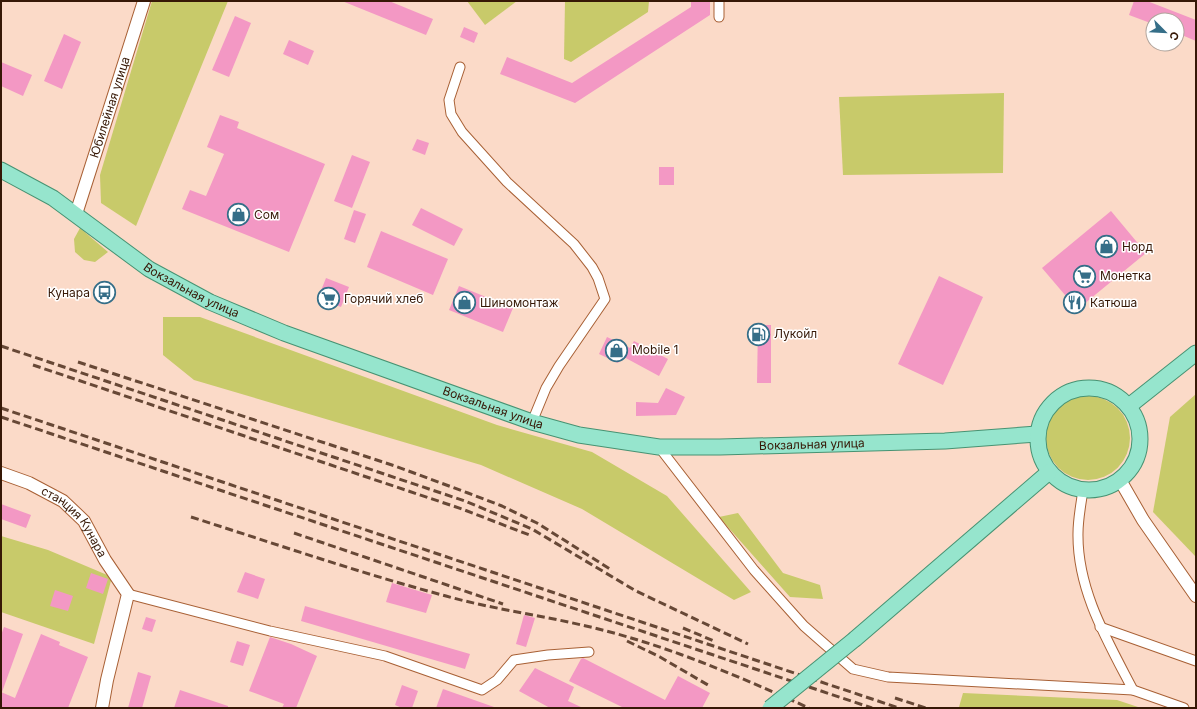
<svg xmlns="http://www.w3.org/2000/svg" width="1197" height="709" font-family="Inter,sans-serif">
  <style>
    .green { fill: #c8ca6a }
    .building { fill: #f398c4 }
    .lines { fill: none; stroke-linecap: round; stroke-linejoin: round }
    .minor-casing { stroke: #a86035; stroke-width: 11 }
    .tertiary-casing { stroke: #a86035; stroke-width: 14 }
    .primary-casing { stroke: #479272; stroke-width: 17 }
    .minor { stroke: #fff; stroke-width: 9 }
    .tertiary { stroke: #fff; stroke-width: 12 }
    .primary { stroke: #96e5cd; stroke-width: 15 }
    .rail { stroke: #674836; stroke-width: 3; stroke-dasharray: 8 4; stroke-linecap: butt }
    .primary-bridge-casing { stroke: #479272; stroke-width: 17; stroke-linecap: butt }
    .primary-bridge { stroke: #96e5cd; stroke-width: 15 }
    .labels { text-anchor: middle; stroke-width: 3; stroke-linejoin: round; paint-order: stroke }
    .street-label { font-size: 12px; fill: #361806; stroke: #fff }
    .poi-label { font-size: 12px; fill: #361806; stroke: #fff; text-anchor: start }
  </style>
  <rect width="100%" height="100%" fill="#fbdac8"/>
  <g class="green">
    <polygon points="152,1 228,1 136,226 101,203 100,175"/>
    <polygon points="467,1 517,1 485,25"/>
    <polygon points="565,1 649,1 648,12 571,62 564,59"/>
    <polygon points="1004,93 1003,173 843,175 839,97"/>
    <polygon points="80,228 108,252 95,262 84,260 75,252 74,239"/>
    <polygon points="163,317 200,317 497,425 592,452 667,496 751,592 734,600 582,509 481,465 194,380 163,355"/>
    <polygon points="1196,394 1196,557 1153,512 1170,417"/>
    <circle cx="1088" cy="438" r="42"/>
    <polygon points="738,513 783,573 820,585 823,599 790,597 719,517"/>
    <polygon points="1,536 48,550 112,577 94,644 1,612"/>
    <polygon points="963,693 1117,700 1141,708 961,708 959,707"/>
  </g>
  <g class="building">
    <polygon points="342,1 389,1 433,19 426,35"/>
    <polygon points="691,1 710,1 710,15 575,103 500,74 507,57 572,83 691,7"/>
    <polygon points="1134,1 1147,1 1196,20 1196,41 1177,33 1177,20 1153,20 1153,24 1129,15"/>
    <polygon points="235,16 251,23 229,77 212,70"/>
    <polygon points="464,27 478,33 474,43 460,37"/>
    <polygon points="64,34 81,42 62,89 44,81"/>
    <polygon points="289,40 314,51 308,65 283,54"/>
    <polygon points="1,62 32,75 23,96 1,86"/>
    <polygon points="220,115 239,122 237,128 325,164 289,252 182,209 190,190 206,196 224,154 207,147"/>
    <polygon points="417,139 429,143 425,155 412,150"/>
    <polygon points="352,155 370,162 352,208 334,201"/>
    <rect x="659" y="167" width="15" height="18"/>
    <polygon points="421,208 463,229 454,246 412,225"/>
    <polygon points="354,210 366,214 355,243 344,239"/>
    <polygon points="1111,211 1146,253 1084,304 1083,309 1079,312 1069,313 1065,310 1065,295 1042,268"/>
    <polygon points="381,231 448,259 433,295 367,267"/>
    <polygon points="939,276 983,297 943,385 898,364"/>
    <polygon points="326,278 349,287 341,307 318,298"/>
    <polygon points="459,286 513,308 503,332 449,310"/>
    <polygon points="758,325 771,325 771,383 757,383"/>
    <polygon points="607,337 630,348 634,341 668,359 659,376 622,356 618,363 599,354"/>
    <polygon points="666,388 685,397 676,415 636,416 636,402 658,403"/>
    <polygon points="1,504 31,515 26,528 1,519"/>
    <polygon points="245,572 265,579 258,599 237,592"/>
    <polygon points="91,573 108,579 103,594 86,588"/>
    <polygon points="392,583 432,595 426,613 386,602"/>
    <polygon points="55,590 73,596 68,611 50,606"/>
    <polygon points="305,606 470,654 465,669 301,621"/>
    <polygon points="524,615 535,618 526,647 516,644"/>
    <polygon points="146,617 156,620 152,632 142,629"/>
    <polygon points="4,627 23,634 2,692 1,635"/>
    <polygon points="41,634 60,642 59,645 88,657 68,708 1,708 1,692 15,698"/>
    <polygon points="270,637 291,644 317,656 296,708 282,708 284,704 249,691"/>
    <polygon points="237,641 250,645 243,666 230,662"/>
    <polygon points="583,658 665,700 678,676 710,693 702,708 624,708 569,681 581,659"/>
    <polygon points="535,668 574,687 568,701 583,708 550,708 519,691"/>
    <polygon points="138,672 151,676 142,708 128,708"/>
    <polygon points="402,685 418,691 412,708 402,708 395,705"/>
    <polygon points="443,689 494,707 493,708 436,708"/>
    <polygon points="180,690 228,706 228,708 174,708"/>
  </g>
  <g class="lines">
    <defs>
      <g id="minor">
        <polyline points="719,1 719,17"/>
        <polyline points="460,67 449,100 451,114 462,132 507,182 574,244 592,267 598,278 605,299 559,366 546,388 532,422"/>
        <polyline points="659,447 754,570 804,626 853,669 888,677 1133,690 1184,708"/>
        <path d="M1083,490C1081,504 1078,519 1078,533C1077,590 1107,640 1133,690"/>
        <polyline points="128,594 270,631 385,656 482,690 497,680 514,660 548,655 589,652"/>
        <polyline points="1100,627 1196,661"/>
      </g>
      <g id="tertiary">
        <path id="s1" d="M76,214L144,1"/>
        <path id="s2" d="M1,473L29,483L63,501L84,521L105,560L128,594L107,680L102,708"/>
        <polyline points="1120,480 1143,520 1196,596"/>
      </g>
      <g id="primary">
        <path id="s3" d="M1,170L53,198L149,269L210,302L284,333L532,422L579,435L659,447H720L945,441L1037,434"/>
        <circle cx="1089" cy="439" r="51"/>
        <polyline points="1129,406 1196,353"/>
        <polyline points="855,639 1049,472"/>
      </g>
    </defs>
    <use href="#minor" class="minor-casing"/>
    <use href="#tertiary" class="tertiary-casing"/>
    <use href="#primary" class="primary-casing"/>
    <use href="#minor" class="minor"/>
    <use href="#tertiary" class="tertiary"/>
    <use href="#primary" class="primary"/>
    <g class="rail">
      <polyline points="1,346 465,501 532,529 636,591 748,644"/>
      <polyline points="78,362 395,466 468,493 502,506 537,523 610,569"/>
      <polyline points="33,365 462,509 532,536"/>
      <polyline points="1,408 899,708"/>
      <polyline points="1,417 872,708"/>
      <path d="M191,517C276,544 360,573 446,596C492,609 540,615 586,626C664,644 736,675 809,708"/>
      <polyline points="294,533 503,604"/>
      <polyline points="683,628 714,641"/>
      <polyline points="627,641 660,657 708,685"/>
      <polyline points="895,698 926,708"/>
    </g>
    <defs>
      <polyline id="primary-bridge" points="770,708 855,639"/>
    </defs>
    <use href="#primary-bridge" class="primary-bridge-casing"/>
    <use href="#primary-bridge" class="primary-bridge"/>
  </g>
  <defs>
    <symbol id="shop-ring" viewBox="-11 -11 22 22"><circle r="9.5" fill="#fff" stroke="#356e88" stroke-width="1.5"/><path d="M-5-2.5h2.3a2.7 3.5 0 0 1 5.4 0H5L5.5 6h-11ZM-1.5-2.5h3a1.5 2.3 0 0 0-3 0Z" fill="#356e88"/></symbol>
    <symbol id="supermarket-ring" viewBox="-11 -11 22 22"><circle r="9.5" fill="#fff" stroke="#356e88" stroke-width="1.5"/><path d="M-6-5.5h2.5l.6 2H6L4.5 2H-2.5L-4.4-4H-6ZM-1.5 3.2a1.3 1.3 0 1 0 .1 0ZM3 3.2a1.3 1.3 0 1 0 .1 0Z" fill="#356e88"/></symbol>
    <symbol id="bus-ring" viewBox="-11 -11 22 22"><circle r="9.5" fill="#fff" stroke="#356e88" stroke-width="1.5"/><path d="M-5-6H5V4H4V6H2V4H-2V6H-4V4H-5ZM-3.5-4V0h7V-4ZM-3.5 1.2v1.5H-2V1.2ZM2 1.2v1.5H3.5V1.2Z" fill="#356e88"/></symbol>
    <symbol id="restaurant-ring" viewBox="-11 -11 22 22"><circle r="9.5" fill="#fff" stroke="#356e88" stroke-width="1.5"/><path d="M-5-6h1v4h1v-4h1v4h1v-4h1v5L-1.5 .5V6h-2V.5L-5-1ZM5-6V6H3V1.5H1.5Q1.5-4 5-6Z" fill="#356e88"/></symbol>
    <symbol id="fuel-ring" viewBox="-11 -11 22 22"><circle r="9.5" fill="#fff" stroke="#356e88" stroke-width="1.5"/><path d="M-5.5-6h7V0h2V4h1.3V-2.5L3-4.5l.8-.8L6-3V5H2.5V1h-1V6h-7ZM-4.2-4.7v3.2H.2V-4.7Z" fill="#356e88"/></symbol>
  </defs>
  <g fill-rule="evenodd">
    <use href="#shop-ring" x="226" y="202" width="25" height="25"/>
    <use href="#shop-ring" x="1094" y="234" width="25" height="25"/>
    <use href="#supermarket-ring" x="1072" y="264" width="25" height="25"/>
    <use href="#bus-ring" x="92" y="280" width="25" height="25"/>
    <use href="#supermarket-ring" x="316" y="286" width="25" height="25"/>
    <use href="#shop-ring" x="452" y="290" width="25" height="25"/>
    <use href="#restaurant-ring" x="1062" y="290" width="25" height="25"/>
    <use href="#fuel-ring" x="746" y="322" width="25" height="25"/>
    <use href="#shop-ring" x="604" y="338" width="25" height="25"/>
  </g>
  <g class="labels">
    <g class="street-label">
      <text dy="4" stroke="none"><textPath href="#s1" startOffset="112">Юбилейная улица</textPath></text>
      <text dy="4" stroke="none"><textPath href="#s3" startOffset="226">Вокзальная улица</textPath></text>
      <text dy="4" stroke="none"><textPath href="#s3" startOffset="550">Вокзальная улица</textPath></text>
      <text dy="4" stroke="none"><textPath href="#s3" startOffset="874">Вокзальная улица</textPath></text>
      <text dy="4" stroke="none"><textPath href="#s2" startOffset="91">станция Кунара</textPath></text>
    </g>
    <g class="poi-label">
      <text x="254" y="219">Сом</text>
      <text x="1122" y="251">Норд</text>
      <text x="1100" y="280">Монетка</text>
      <text x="90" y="297" text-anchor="end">Кунара</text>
      <text x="344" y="303">Горячий хлеб</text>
      <text x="480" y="307">Шиномонтаж</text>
      <text x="1090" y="307">Катюша</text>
      <text x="774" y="338">Лукойл</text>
      <text x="632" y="354">Mobile 1</text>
    </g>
  </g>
  <rect width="1197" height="709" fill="none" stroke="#361806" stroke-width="4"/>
  <g transform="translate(1165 32) rotate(114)"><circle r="19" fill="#ffffff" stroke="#afa39b"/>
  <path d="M0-3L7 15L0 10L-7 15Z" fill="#356e88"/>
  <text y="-6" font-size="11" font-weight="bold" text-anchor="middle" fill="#361806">С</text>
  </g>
</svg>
